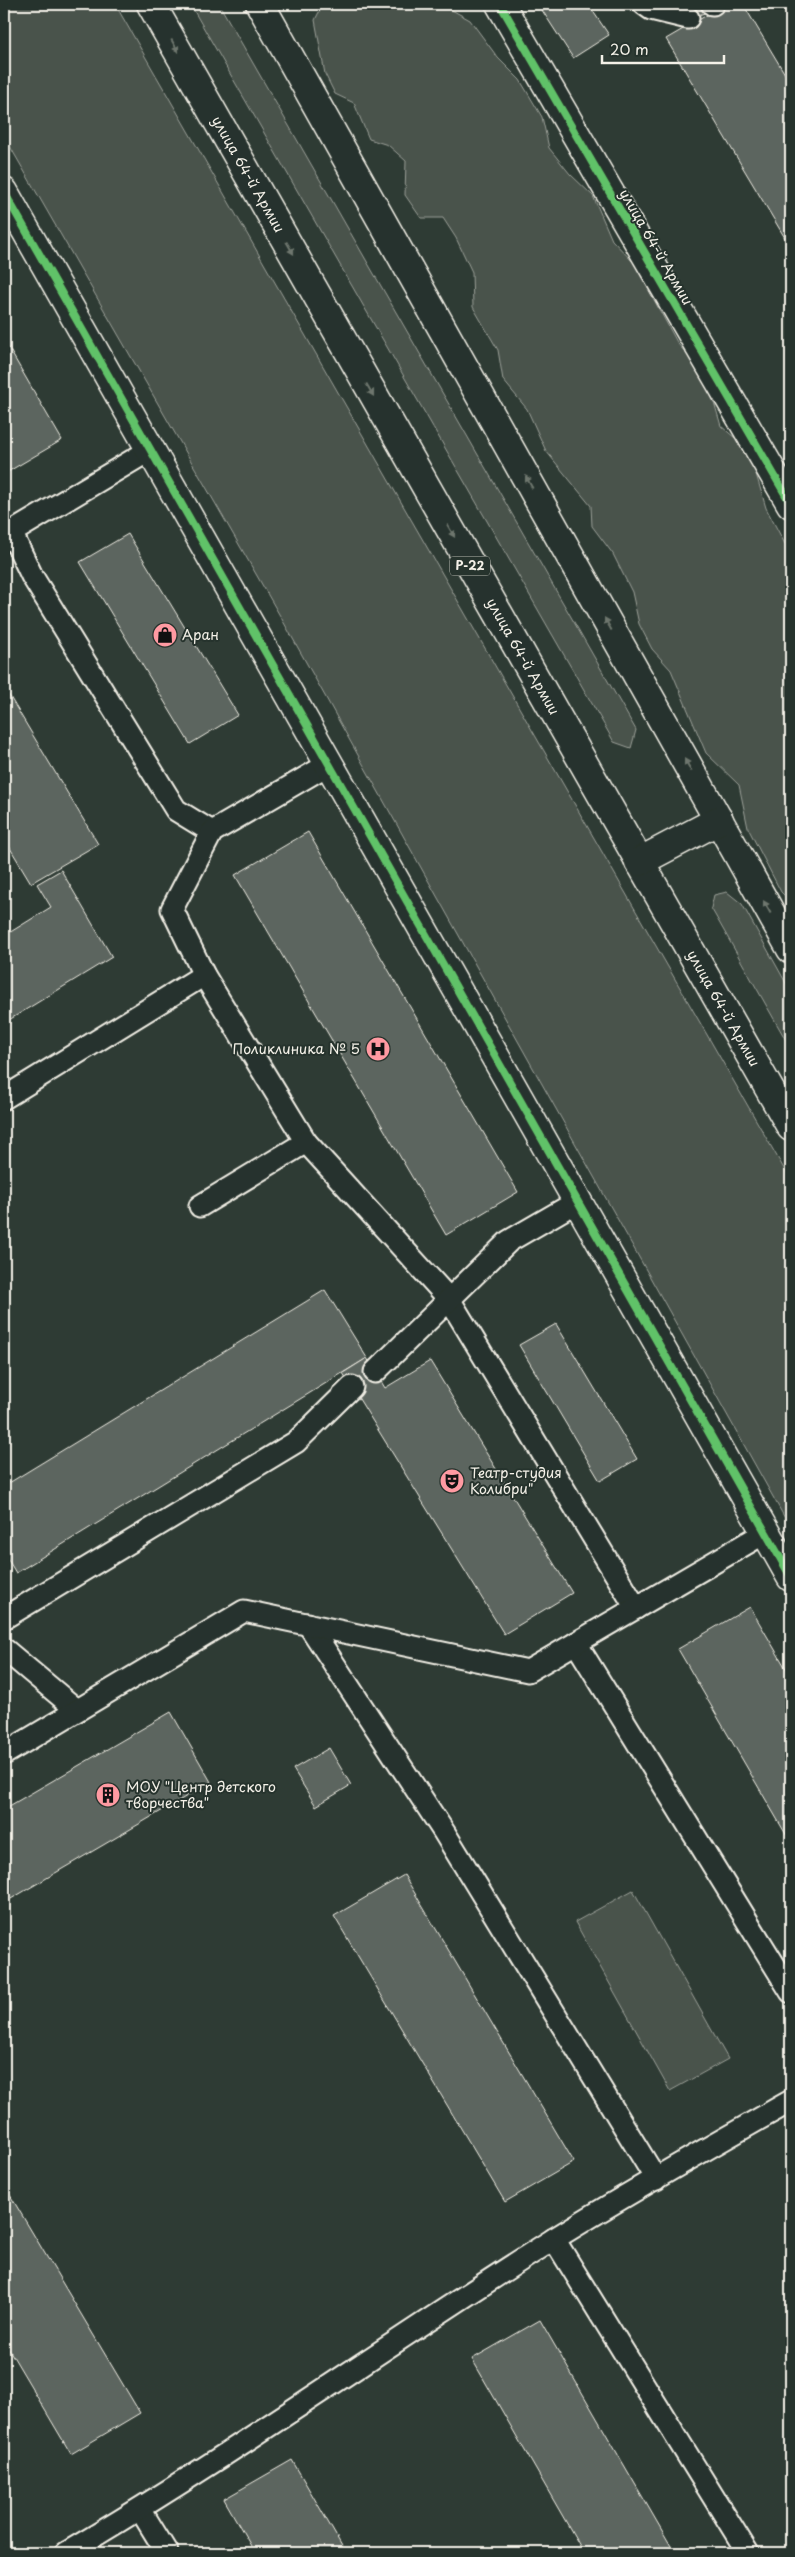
<svg xmlns="http://www.w3.org/2000/svg" width="795" height="2557" font-family="'Playpen Sans',sans-serif">
  <style>
    .green { fill: #48524c; stroke: #9ea29a }
    .building { fill: #5c655e; stroke: #f4f1e8 }
    .lines { fill: none; stroke-linecap: round; stroke-linejoin: round }
    .service-casing { stroke: #f4f1e8; stroke-width: 25 }
    .minor-casing { stroke: #f4f1e8; stroke-width: 31 }
    .tertiary-casing { stroke: #f4f1e8; stroke-width: 31 }
    .trunk-casing { stroke: #f4f1e8; stroke-width: 31 }
    .service { stroke: #26332d; stroke-width: 21 }
    .minor { stroke: #26332d; stroke-width: 28 }
    .tertiary { stroke: #26332d; stroke-width: 28 }
    .trunk { stroke: #26332d; stroke-width: 28 }
    .cycleway-casing { stroke: #26332d; stroke-width: 11 }
    .cycleway { stroke: #61c268; stroke-width: 8 }
    .oneway { fill: #6e766e }
    .labels { text-anchor: middle; stroke-width: 4; stroke-linejoin: round; paint-order: stroke }
    .shield { fill: #26332d; stroke: #b6b8b0; stroke-width: 1 }
    .shield-label { font-size: 12px; font-weight: bold; fill: #f4f1e8 }
    .street-label { font-size: 14px; fill: #f4f1e8; stroke: #26332d }
    .poi-label { font-size: 14px; fill: #f4f1e8; stroke: #26332d; text-anchor: start }
  </style>
  <rect width="100%" height="100%" fill="#2e3b34"/>
  <filter id="ink" filterUnits="userSpaceOnUse"><feTurbulence type="fractalNoise" baseFrequency=".02" numOctaves="2"/><feDisplacementMap in="SourceGraphic" scale="10" xChannelSelector="R" yChannelSelector="G"/><feConvolveMatrix kernelMatrix="1 2 1 2 8 2 1 2 1" color-interpolation-filters="sRGB"/></filter>
  <g filter="url(#ink)">
    <g class="green">
      <polygon points="4,4 115,4 791,1181 791,1529 283,621 4,136"/>
      <polygon points="190,4 219,4 636,730 631,748 614,742"/>
      <polygon points="323,4 441,4 470,20 498,58 520,80 542,117 549,148 570,174 593,196 612,240 634,263 678,344 697,366 714,402 721,426 749,450 766,508 785,544 791,550 791,902 781,892 748,828 739,785 706,753 671,670 652,649 639,624 632,592 613,554 592,526 591,506 546,451 527,409 503,380 498,350 473,307 472,272 456,238 443,218 421,218 405,195 406,161 388,145 369,139 354,103 335,94 325,74 315,20"/>
      <polygon points="727,892 742,904 791,992 791,1049 711,908 714,895"/>
      <polygon points="633,1890 728,2059 670,2091 575,1922"/>
    </g>
    <g class="building">
      <polygon points="538,4 588,4 609,35 573,58"/>
      <polygon points="680,4 726,4 715,10 688,18"/>
      <polygon points="726,4 743,4 791,84 791,248 666,39"/>
      <polygon points="4,340 62,440 4,474"/>
      <polygon points="128,534 238,715 190,744 80,562"/>
      <polygon points="4,687 98,844 31,883 4,838"/>
      <polygon points="308,832 518,1192 446,1235 235,875"/>
      <polygon points="61,870 112,957 4,1023 4,936 51,907 37,884"/>
      <polygon points="325,1290 367,1358 16,1573 4,1553 4,1486"/>
      <polygon points="556,1324 637,1459 600,1481 519,1345"/>
      <polygon points="367,1358 385,1388 430,1361 572,1593 504,1634 343,1373"/>
      <polygon points="750,1607 791,1677 791,1843 678,1649"/>
      <polygon points="171,1712 211,1782 4,1903 4,1809"/>
      <polygon points="329,1748 351,1785 316,1806 293,1769"/>
      <polygon points="404,1875 574,2162 505,2202 334,1916"/>
      <polygon points="4,2185 140,2413 71,2454 4,2341"/>
      <polygon points="540,2320 675,2553 584,2553 472,2359"/>
      <polygon points="292,2460 346,2553 255,2553 224,2499"/>
    </g>
    <g class="lines">
      <defs>
        <g id="service">
          <polyline points="644,4 651,9 688,18"/>
          <polyline points="712,4 713,4"/>
          <polyline points="11,532 32,576 176,810 212,832"/>
          <polyline points="4,537 150,450"/>
          <polyline points="329,764 212,832 172,909 204,975 306,1142 449,1299 636,1608"/>
          <polyline points="4,1098 204,975"/>
          <polyline points="200,1206 306,1142"/>
          <polyline points="375,1372 509,1241 578,1201"/>
          <polyline points="4,1618 296,1442 352,1387"/>
          <polyline points="308,1624 444,1832 656,2179"/>
          <polyline points="576,1643 791,1992"/>
          <polyline points="4,1649 77,1710"/>
          <polyline points="4,1754 244,1611 528,1671 766,1532"/>
          <polyline points="554,2239 748,2553"/>
          <polyline points="140,2509 167,2553"/>
          <path d="M66,2553C233,2455 390,2342 554,2239C631,2191 711,2146 791,2101"/>
        </g>
        <polyline id="minor" points="500,4 791,504"/>
        <polyline id="tertiary" points="4,192 791,1577"/>
        <g id="trunk">
          <path id="s1" d="M151,4L791,1127"/>
          <polyline points="260,4 791,949"/>
          <polyline points="639,862 719,820"/>
        </g>
      </defs>
      <use href="#service" class="service-casing"/>
      <use href="#minor" class="minor-casing"/>
      <use href="#tertiary" class="tertiary-casing"/>
      <use href="#trunk" class="trunk-casing"/>
      <use href="#service" class="service"/>
      <use href="#minor" class="minor"/>
      <use href="#tertiary" class="tertiary"/>
      <use href="#trunk" class="trunk"/>
      <defs>
        <g id="cycleway">
          <polyline points="500,4 791,504"/>
          <polyline points="4,192 791,1577"/>
        </g>
      </defs>
      <use href="#cycleway" class="cycleway-casing"/>
      <use href="#cycleway" class="cycleway"/>
    </g>
    <defs><path id="oneway-solid" d="M-6-.8H1V-3.2L6.5 0L1 3.2V.8H-6Z" transform="scale(1.25)"/></defs>
    <g class="oneway">
      <use href="#oneway-solid" transform="translate(175 46) rotate(60)"/>
      <use href="#oneway-solid" transform="translate(290 248) rotate(60)"/>
      <use href="#oneway-solid" transform="translate(370 390) rotate(60)"/>
      <use href="#oneway-solid" transform="translate(529 482) rotate(-119)"/>
      <use href="#oneway-solid" transform="translate(451 531) rotate(60)"/>
      <use href="#oneway-solid" transform="translate(608 624) rotate(-119)"/>
      <use href="#oneway-solid" transform="translate(688 765) rotate(-119)"/>
      <use href="#oneway-solid" transform="translate(767 907) rotate(-119)"/>
    </g>
  </g>
  <defs>
    <symbol id="shop-disc" viewBox="-11 -11 22 22"><circle r="9.5" fill="#ff9aa2" stroke="#26332d"/><path d="M-5-2.5h2.3a2.7 3.5 0 0 1 5.4 0H5L5.5 6h-11ZM-1.5-2.5h3a1.5 2.3 0 0 0-3 0Z" fill="#111"/></symbol>
    <symbol id="hospital-disc" viewBox="-11 -11 22 22"><circle r="9.5" fill="#ff9aa2" stroke="#26332d"/><path d="M-5-5h3v3.5h4V-5h3V5h-3V1.5h-4V5h-3Z" fill="#111"/></symbol>
    <symbol id="theatre-disc" viewBox="-11 -11 22 22"><circle r="9.5" fill="#ff9aa2" stroke="#26332d"/><path d="M-5-5.5Q0-4 5-5.5V0Q5 5 0 6Q-5 5-5 0ZM-3.3-2.5H-1v1.5H-3.3ZM1-2.5H3.3v1.5H1ZM-2.8 1Q0 5.5 2.8 1Z" fill="#111"/></symbol>
    <symbol id="building-disc" viewBox="-11 -11 22 22"><circle r="9.5" fill="#ff9aa2" stroke="#26332d"/><path d="M-4-6H4V6H1V3H-1V6H-4ZM-2.5-4.3h1.7v1.8h-1.7ZM.8-4.3h1.7v1.8H.8ZM-2.5-1h1.7V.8h-1.7ZM.8-1h1.7V.8H.8Z" fill="#111"/></symbol>
  </defs>
  <g fill-rule="evenodd">
    <use href="#shop-disc" x="151" y="621" width="28" height="28"/>
    <use href="#hospital-disc" x="364" y="1035" width="28" height="28"/>
    <use href="#theatre-disc" x="438" y="1467" width="28" height="28"/>
    <use href="#building-disc" x="94" y="1781" width="28" height="28"/>
  </g>
  <g class="labels">
    <rect class="shield" x="450" y="556.5" width="40" height="19" rx="4"/>
    <g class="shield-label">
      <text x="470" y="570">Р-22</text>
    </g>
    <g class="street-label">
      <text dy="5" stroke="none"><textPath href="#s1" startOffset="196">улица 64-й Армии</textPath></text>
      <text transform="translate(656 247) rotate(60)" y="5">улица 64-й Армии</text>
      <text dy="5" stroke="none"><textPath href="#s1" startOffset="751">улица 64-й Армии</textPath></text>
      <text dy="5" stroke="none"><textPath href="#s1" startOffset="1156">улица 64-й Армии</textPath></text>
    </g>
    <g class="poi-label">
      <text x="182" y="640">Аран</text>
      <text x="360" y="1054" text-anchor="end">Поликлиника № 5</text>
      <text x="470" y="1478">Театр-студия<tspan x="470" dy="16">Колибри"</tspan></text>
      <text x="126" y="1792">МОУ "Центр детского<tspan x="126" dy="16">творчества"</tspan></text>
    </g>
  </g>
  <rect width="795" height="2557" fill="none" stroke="#26332d" stroke-width="20"/>
  <rect x="10" y="10" width="775" height="2537" fill="none" stroke="#f4f1e8" stroke-width="2" filter="url(#ink)"/>
  <path d="M602 55v8h122v-8" fill="none" stroke="#f4f1e8" stroke-width="2.5"/>
  <text x="610" y="55" font-size="15" fill="#f4f1e8" stroke="#26332d" stroke-width="4" paint-order="stroke">20 m</text>
</svg>
